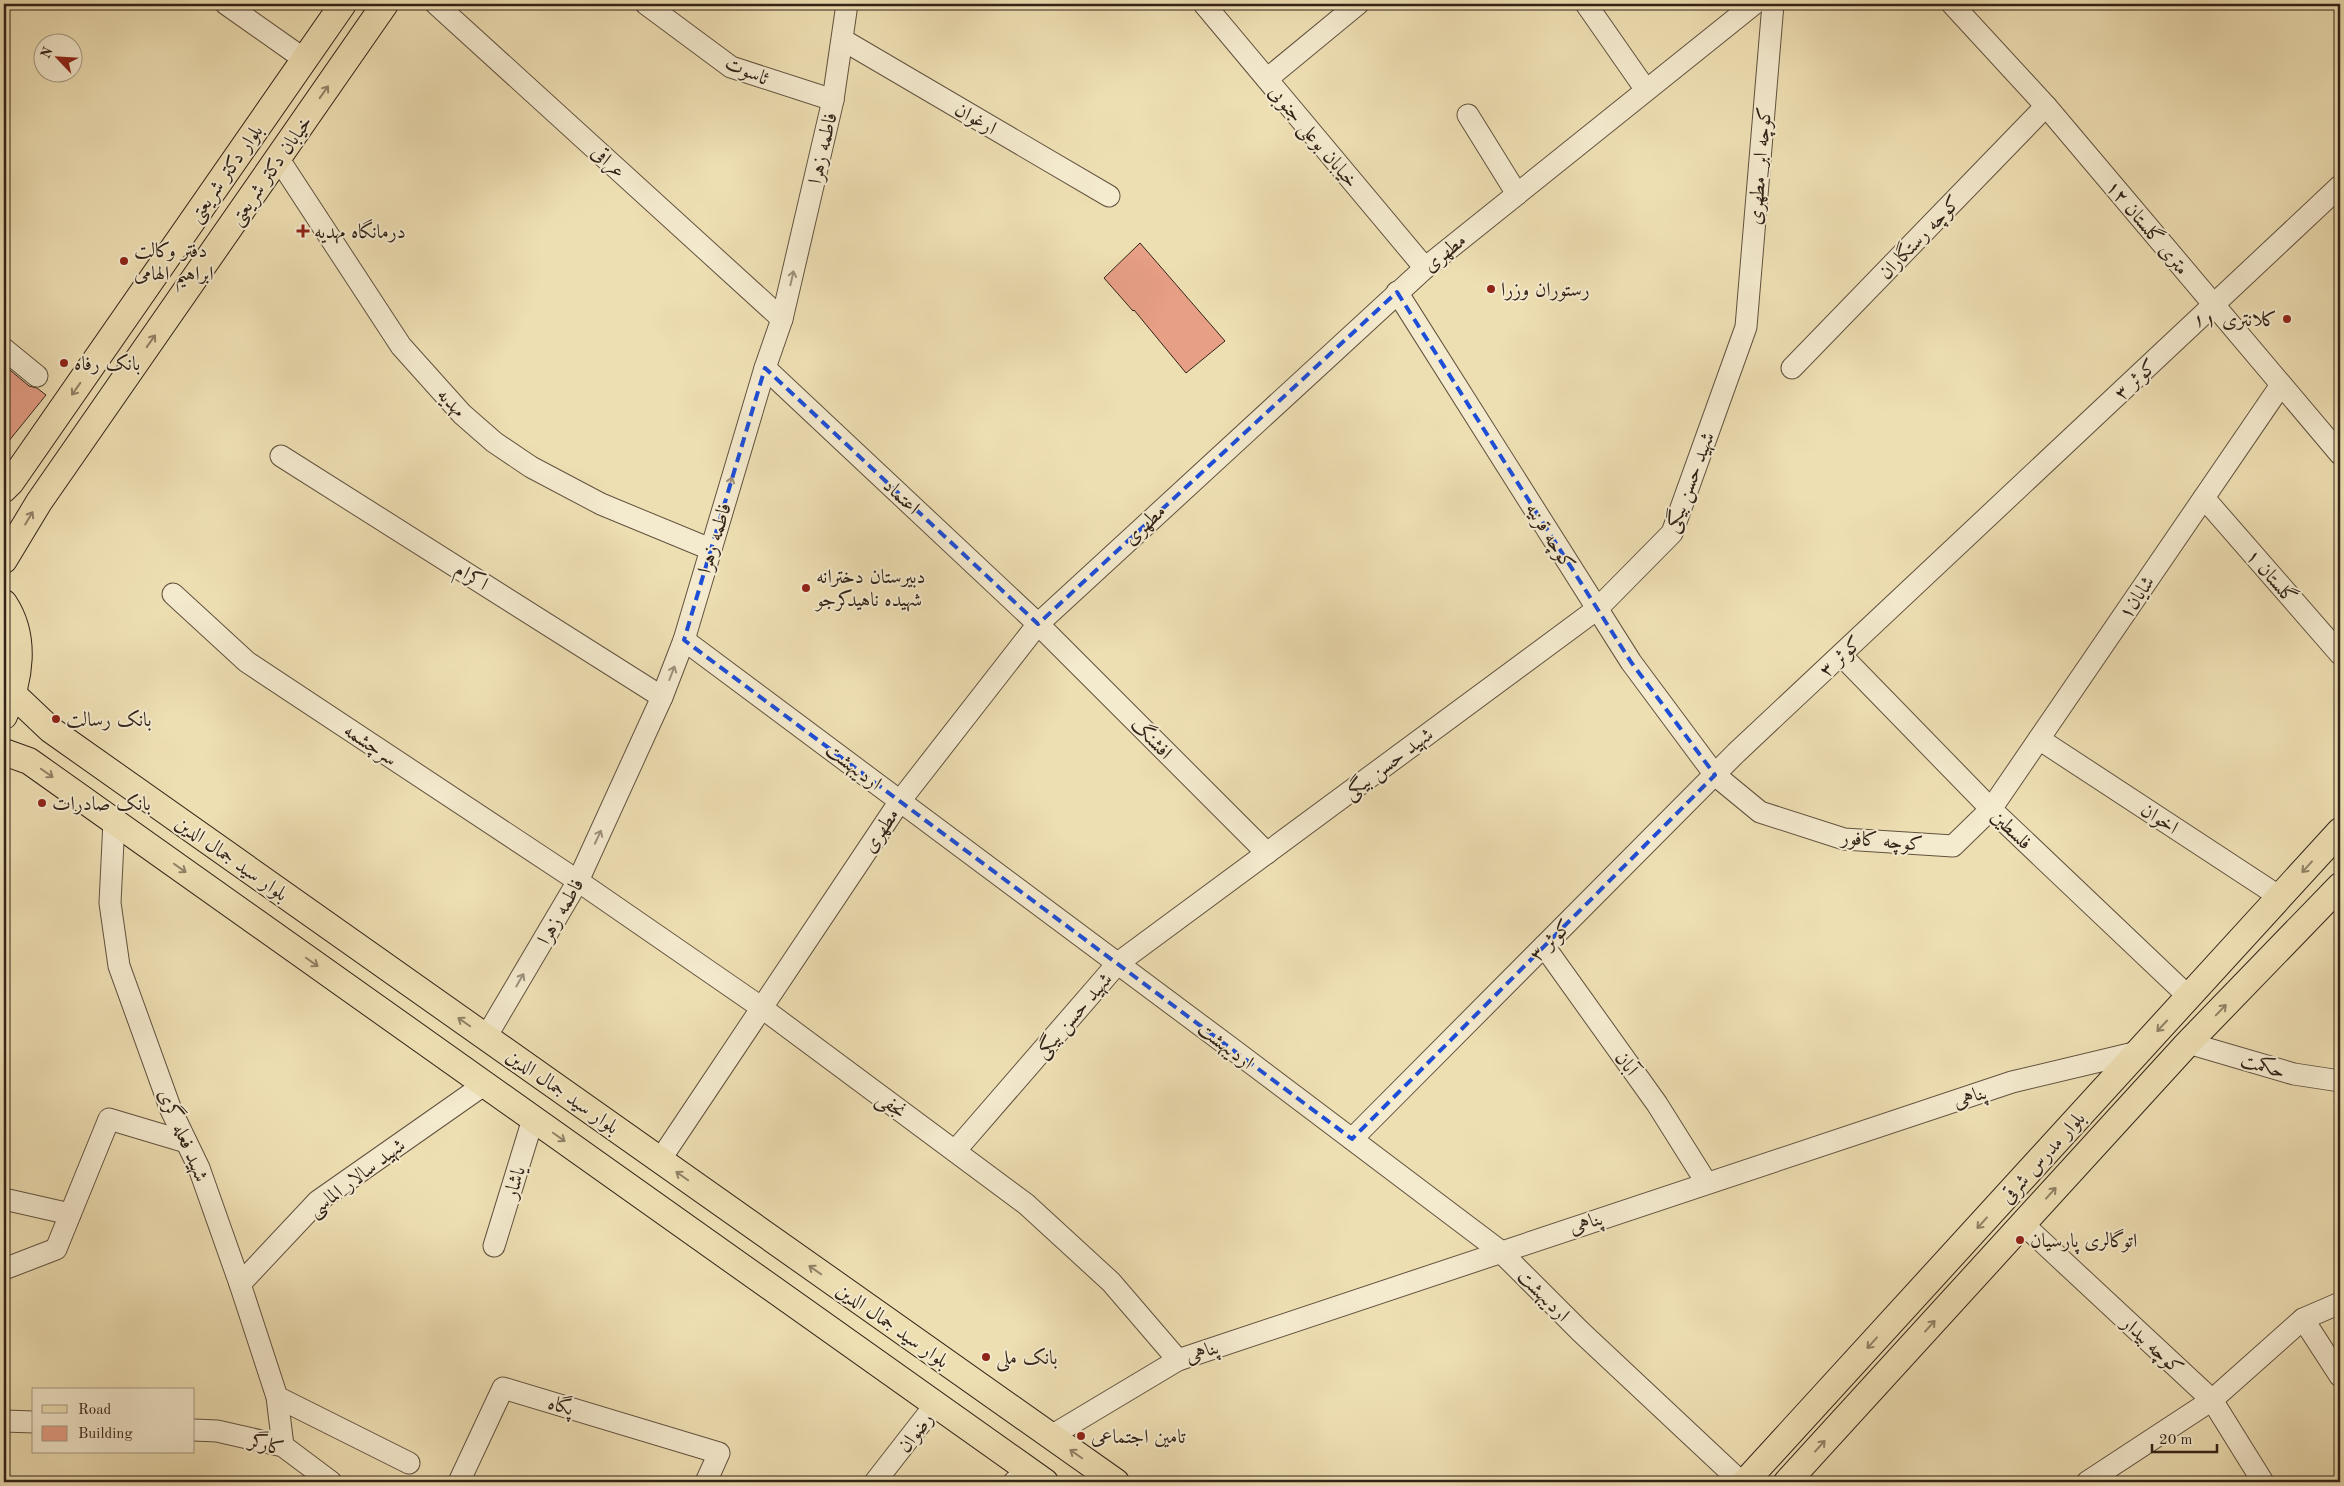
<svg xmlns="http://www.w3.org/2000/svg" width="2344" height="1486" font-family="'Old Standard TT',Amiri,serif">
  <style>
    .building { fill: #e79f86; stroke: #322318 }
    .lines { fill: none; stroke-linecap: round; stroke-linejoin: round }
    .minor-casing { stroke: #61523f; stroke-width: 23 }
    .major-casing { stroke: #322318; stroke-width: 28 }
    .minor { stroke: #f4eace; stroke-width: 21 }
    .major { stroke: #eedfb3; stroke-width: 26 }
    .oneway { stroke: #908166 }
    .oneway2 { stroke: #9d907c }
    .marked { fill: none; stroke: #1d4ed8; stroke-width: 4; stroke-dasharray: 10 6; stroke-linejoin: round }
    .poi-dot { fill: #8f2418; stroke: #f4eace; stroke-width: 2 }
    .labels { text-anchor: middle; stroke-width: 4; stroke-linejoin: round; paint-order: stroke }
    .street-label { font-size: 20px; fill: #322318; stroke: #f4eace }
    .poi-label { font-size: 20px; fill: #322318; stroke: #f4eace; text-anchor: start }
  </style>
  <rect width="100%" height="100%" fill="#eedfb3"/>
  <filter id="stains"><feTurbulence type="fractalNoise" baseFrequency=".004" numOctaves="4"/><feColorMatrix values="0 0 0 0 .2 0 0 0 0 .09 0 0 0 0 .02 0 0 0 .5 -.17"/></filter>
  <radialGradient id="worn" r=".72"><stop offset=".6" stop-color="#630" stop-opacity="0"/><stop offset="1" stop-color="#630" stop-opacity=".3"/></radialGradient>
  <g class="building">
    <polygon points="1140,243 1225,341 1186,373 1134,310 1133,311 1104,278"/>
    <polygon points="4,365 29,386 37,388 46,395 4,447"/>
  </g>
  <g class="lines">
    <defs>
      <g id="minor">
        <polyline points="226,4 304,59"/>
        <polyline points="436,4 782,319"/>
        <polyline points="646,4 731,67 833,100"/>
        <polyline points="1204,4 1425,268"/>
        <polyline points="1586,4 1646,90"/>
        <polyline points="1952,4 2046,106 2340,454"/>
        <polyline points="843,40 1109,196"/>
        <polyline points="1267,79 1358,4"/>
        <polyline points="1468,115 1517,194"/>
        <polyline points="278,158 401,346 462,414 494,442 531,467 601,504 710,549"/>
        <polyline points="1397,292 1631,662 1715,775 1760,812 1844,839 1953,846 1991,809 2281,385"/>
        <polyline points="4,349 37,376"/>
        <polyline points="765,368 1038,624 1267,853"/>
        <polyline points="1792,368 2046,106"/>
        <polyline points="281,456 662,697"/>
        <polyline points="2204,498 2340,654"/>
        <polyline points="173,594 247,662 578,881 762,1008 1026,1204 1111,1282 1178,1360"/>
        <polyline points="684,640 1235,1051 1500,1251 1581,1332 1741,1482"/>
        <polyline points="1841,655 1991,809 2189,997"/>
        <polyline points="2039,739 2280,897"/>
        <polyline points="114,821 110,903 119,966 171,1110 199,1168 240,1284 277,1397 283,1446"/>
        <polyline points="1544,946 1657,1104 1706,1182"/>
        <polyline points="486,1037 578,881 662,697 684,640 765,368 782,319 833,100 847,4"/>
        <polyline points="2188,1043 2294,1074 2340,1081"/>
        <polyline points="1352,1139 1736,753 2340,186"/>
        <polyline points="955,1151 1118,963 1597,609 1672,533 1746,327 1773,4"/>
        <polyline points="660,1160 900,801 1038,624 1425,268 1754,4"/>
        <polyline points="4,1199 70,1214"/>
        <polyline points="2023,1224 2212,1400 2263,1482"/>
        <polyline points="494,1246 533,1119"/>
        <polyline points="4,1269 56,1249 109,1119 186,1142"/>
        <polyline points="240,1284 318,1201 485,1084"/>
        <polyline points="2303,1319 2340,1376"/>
        <polyline points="277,1397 409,1463"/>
        <polyline points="4,1421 34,1422"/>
        <polyline points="194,1430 217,1431 283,1446 331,1482"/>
        <polyline points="1051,1436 1178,1360 2012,1082 2138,1052"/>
        <polyline points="459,1482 503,1388 719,1453 706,1482"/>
        <polyline points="875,1482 935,1405"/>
        <polyline points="1014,1482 1027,1470"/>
        <polyline points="2087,1482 2212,1400 2303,1319 2340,1303"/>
      </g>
      <g id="major">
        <polyline points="4,489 11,482 343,4"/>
        <polyline points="4,560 39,502 385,4"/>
        <path d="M4,603C27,637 20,681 4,716"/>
        <polyline points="14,695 51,730 1116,1482"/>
        <polyline points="4,752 29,761 1045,1482"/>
        <polyline points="1745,1482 2340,831"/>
        <polyline points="1787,1482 2188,1043 2340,886"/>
      </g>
    </defs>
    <use href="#minor" class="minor-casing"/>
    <use href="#major" class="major-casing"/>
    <use href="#minor" class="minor"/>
    <use href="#major" class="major"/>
  </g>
  <defs><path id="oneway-shaft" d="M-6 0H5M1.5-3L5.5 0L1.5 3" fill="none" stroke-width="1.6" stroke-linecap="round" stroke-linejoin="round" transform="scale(1.25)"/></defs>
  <g class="oneway">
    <use href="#oneway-shaft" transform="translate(324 92) rotate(-55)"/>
    <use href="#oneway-shaft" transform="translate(151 341) rotate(-55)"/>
    <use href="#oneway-shaft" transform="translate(76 389) rotate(125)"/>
    <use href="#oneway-shaft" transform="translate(29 518) rotate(-59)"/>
    <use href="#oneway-shaft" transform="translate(47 773) rotate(35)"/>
    <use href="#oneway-shaft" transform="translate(2307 867) rotate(132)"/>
    <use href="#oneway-shaft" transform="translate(180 868) rotate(35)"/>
    <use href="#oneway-shaft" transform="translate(312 962) rotate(35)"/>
    <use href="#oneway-shaft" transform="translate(2221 1010) rotate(-46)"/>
    <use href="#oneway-shaft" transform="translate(464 1022) rotate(-145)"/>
    <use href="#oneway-shaft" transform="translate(2162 1026) rotate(133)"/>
    <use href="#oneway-shaft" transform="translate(559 1137) rotate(35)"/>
    <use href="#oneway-shaft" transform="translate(682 1176) rotate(-145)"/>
    <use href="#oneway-shaft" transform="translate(2051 1193) rotate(-48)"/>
    <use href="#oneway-shaft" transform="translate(1982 1223) rotate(132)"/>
    <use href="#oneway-shaft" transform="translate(815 1270) rotate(-145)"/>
    <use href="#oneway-shaft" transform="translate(1930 1326) rotate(-48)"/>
    <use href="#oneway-shaft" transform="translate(1872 1343) rotate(132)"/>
    <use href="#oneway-shaft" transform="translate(1820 1446) rotate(-48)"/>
    <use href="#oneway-shaft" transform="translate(1076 1454) rotate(-145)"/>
  </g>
  <g class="oneway2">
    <use href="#oneway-shaft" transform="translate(792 278) rotate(-77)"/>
    <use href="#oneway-shaft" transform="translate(730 484) rotate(-73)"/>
    <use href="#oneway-shaft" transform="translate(672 673) rotate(-69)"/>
    <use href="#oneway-shaft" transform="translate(598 837) rotate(-65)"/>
    <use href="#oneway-shaft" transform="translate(520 980) rotate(-60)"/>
  </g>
  <path class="marked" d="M1397,292L1631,662L1715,775L1352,1139L684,640L765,368L1038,624Z"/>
  <g class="poi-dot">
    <path d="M300.5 223.5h5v5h5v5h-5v5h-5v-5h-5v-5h5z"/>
    <circle cx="124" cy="261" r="5"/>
    <circle cx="1491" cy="289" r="5"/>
    <circle cx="2287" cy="319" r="5"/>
    <circle cx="64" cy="363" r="5"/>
    <circle cx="806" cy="588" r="5"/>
    <circle cx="56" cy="719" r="5"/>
    <circle cx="42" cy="803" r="5"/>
    <circle cx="2020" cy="1240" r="5"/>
    <circle cx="986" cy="1357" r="5"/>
    <circle cx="1081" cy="1436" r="5"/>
  </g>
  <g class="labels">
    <g class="street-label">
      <text transform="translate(747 70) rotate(23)" y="7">ئاسوت</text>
      <text transform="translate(976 118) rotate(30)" y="7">ارغوان</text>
      <text transform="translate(1314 136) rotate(50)" y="7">خیابان بوعلی جنوبی</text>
      <text transform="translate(822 148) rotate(-77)" y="7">فاطمه زهرا</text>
      <text transform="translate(609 161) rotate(42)" y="7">عراقی</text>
      <text transform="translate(1759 166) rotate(-85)" y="7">کوچه ابر_مطهری</text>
      <text transform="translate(270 170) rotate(-55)" y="7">خیابان دکتر شریعتی</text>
      <text transform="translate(225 173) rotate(-55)" y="7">بلوار دکتر شریعتی</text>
      <text transform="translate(2148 227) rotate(50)" y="7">۱۲ متری گلستان</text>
      <text transform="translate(1919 237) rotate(-46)" y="7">کوچه رستگاران</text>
      <text transform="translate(1444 252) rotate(-39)" y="7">مطهری</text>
      <text transform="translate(2135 379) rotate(-43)" y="7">کوثر ۳</text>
      <text transform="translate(452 402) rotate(47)" y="7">مهدیه</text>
      <text transform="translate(1689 482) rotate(-69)" y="7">شهید حسن بیگی</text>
      <text transform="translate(902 496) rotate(43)" y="7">اعتماد</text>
      <text transform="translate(1144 524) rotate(-43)" y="7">مطهری</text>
      <text transform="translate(1551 536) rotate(58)" y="7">کوچه قرنیه</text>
      <text transform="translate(714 538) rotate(-73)" y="7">فاطمه زهرا</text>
      <text transform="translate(472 576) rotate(32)" y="7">اکرام</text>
      <text transform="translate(2272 576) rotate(49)" y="7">گلستان ۱</text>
      <text transform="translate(2136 597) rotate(-56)" y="7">شایان۱</text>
      <text transform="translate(1840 656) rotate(-43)" y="7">کوثر ۳</text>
      <text transform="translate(1152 738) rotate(45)" y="7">افشنگ</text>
      <text transform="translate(371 744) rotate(34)" y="7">سرچشمه</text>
      <text transform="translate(1388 763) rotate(-37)" y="7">شهید حسن بیگی</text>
      <text transform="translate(854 766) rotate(37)" y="7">اردیبهشت</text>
      <text transform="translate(2160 818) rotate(33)" y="7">اخوان</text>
      <text transform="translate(2012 829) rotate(44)" y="7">فلسطین</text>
      <text transform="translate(880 830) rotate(-56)" y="7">مطهری</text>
      <text transform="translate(1882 840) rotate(5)" y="7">کوچه کافور</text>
      <text transform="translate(232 858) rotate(35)" y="7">بلوار سید جمال الدین</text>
      <text transform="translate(560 911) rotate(-60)" y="7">فاطمه زهرا</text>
      <text transform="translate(1550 940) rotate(-45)" y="7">کوثر ۳</text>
      <text transform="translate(1073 1015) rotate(-49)" y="7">شهید حسن بیگی</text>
      <text transform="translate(1226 1045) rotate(37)" y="7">اردیبهشت</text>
      <text transform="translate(1627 1063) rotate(54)" y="7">آبان</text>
      <text transform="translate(2263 1065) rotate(16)" y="7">حکمت</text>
      <text transform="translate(563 1091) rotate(35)" y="7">بلوار سید جمال الدین</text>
      <text transform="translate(1970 1096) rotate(-18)" y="7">پناهی</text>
      <text transform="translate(892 1104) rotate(36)" y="7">نجفی</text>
      <text transform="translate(184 1135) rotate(67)" y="7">شهید فعله گری</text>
      <text transform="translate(2042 1157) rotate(-48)" y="7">بلوار مدرس شرقی</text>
      <text transform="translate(356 1177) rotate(-37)" y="7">شهید سالار الماسی</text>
      <text transform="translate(514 1182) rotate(-73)" y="7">یاشار</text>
      <text transform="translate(1586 1222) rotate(-18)" y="7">پناهی</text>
      <text transform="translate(1544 1295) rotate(45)" y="7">اردیبهشت</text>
      <text transform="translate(893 1325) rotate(35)" y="7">بلوار سید جمال الدین</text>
      <text transform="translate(2153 1345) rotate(43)" y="7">کوچه بیدار</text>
      <text transform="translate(1202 1351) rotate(-19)" y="7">پناهی</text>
      <text transform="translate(561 1405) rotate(17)" y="7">پگاه</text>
      <text transform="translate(915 1432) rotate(-52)" y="7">رضوان</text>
      <text transform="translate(267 1444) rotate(18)" y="7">کارگر</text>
    </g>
    <g class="poi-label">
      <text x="314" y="238">درمانگاه مهدیه</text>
      <text x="134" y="257">دفتر وکالت<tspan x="134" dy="23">ابراهیم الهامی</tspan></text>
      <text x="1501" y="296">رستوران وزرا</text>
      <text x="2277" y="326" text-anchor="end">کلانتری ۱۱</text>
      <text x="74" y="370">بانک رفاه</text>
      <text x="816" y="583">دبیرستان دخترانه<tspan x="816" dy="23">شهیده ناهیدکرجو</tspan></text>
      <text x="66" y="726">بانک رسالت</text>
      <text x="52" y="810">بانک صادرات</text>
      <text x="2030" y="1247">اتوگالری پارسیان</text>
      <text x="996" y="1364">بانک ملی</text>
      <text x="1091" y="1443">تامین اجتماعی</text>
    </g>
  </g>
  <rect width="2344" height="1486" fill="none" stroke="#eedfb3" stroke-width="20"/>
  <rect x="5" y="5" width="2334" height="1476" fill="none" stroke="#322318" stroke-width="2.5"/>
  <rect x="10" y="10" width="2324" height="1466" fill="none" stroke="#322318"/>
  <rect x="32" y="1388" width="162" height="65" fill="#f4eace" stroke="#a69a85"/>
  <rect x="42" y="1405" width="25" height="8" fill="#eedfb3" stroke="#a69a85"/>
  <text x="78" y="1414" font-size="15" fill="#322318">Road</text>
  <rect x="42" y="1426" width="25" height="15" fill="#e79f86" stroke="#a69a85"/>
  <text x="78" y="1438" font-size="15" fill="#322318">Building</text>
  <g transform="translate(58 58) rotate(295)"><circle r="24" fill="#f4eace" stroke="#a69a85"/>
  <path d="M0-4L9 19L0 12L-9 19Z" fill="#8f2418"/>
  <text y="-8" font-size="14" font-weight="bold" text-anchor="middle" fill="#322318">N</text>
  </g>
  <path d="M2152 1444v8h65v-8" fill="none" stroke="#322318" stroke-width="2.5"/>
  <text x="2159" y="1444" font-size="15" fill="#322318" stroke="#f4eace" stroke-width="4" paint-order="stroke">20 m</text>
  <rect width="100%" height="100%" filter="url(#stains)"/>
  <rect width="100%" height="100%" fill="url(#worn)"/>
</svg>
